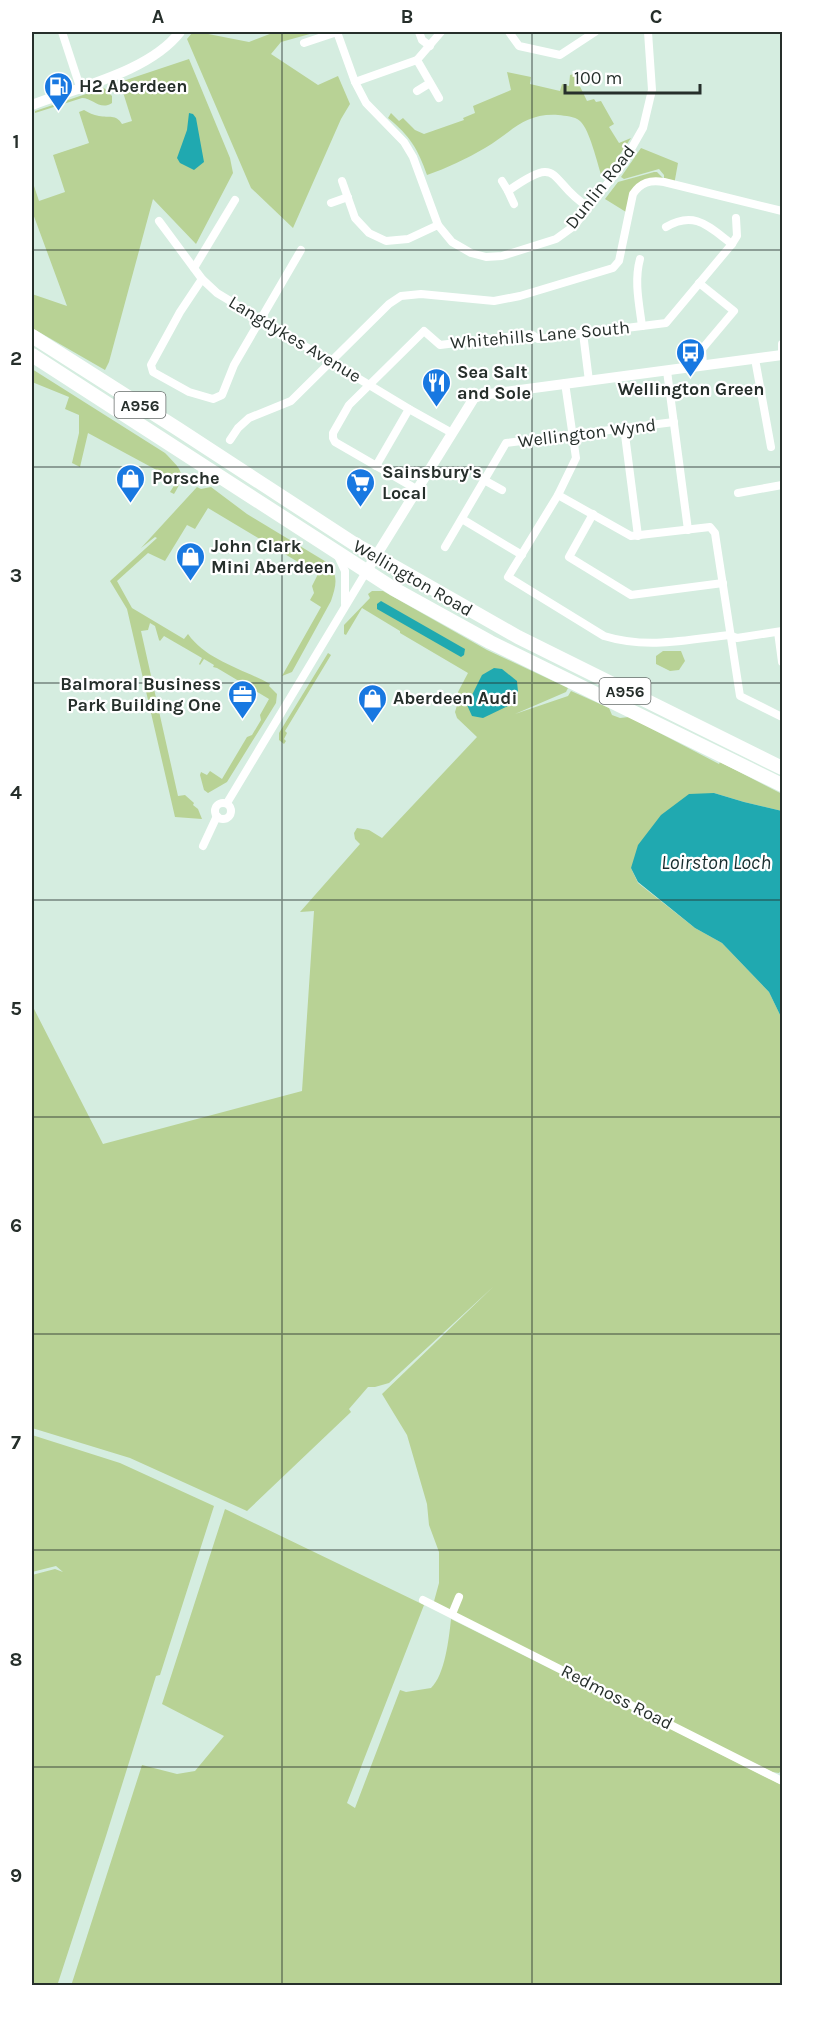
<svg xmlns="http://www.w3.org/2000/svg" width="814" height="2017" font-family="Karla,sans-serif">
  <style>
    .green { fill: #b8d295 }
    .water { fill: #20a9b0 }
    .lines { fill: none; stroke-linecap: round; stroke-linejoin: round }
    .minor { stroke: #fff; stroke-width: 8 }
    .tertiary { stroke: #fff; stroke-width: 10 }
    .primary { stroke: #fff; stroke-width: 14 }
    .grid { fill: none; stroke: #262f2b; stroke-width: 1.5; stroke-opacity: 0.55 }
    .labels { text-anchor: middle; stroke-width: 4.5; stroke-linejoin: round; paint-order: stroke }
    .shield { fill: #fff; stroke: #676d6b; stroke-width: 1.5 }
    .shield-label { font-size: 16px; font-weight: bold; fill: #262f2b }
    .poi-label { font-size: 18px; font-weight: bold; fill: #262f2b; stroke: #fff; text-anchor: start }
    .street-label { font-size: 18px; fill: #262f2b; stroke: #fff }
    .water-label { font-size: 20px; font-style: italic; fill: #182e2f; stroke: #fff }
    .neatline { fill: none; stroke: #262f2b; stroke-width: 2 }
    .grid-label { font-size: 20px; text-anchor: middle; font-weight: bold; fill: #262f2b }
  </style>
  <rect width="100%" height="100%" fill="#d5ede0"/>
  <g class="green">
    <polygon points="198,32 249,42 275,32 317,32 281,42 271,54 318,85 338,76 350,104 341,119 293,228 251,188 187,39 192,33"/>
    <path d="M189,59L230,158L233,173L196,244L153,199L109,362L105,370L32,328V294L67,306L32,211V180L39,201L65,192L53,155L89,143L79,112L84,110C89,113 93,115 99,116C109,118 116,114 122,124L132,121L122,89L123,81Z"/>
    <path d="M507,72L531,77L530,84L560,91L562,84L569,86L570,75L574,74L587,101L594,99L596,102L601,101L614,124L609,127L619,143L631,138L604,178L602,177C597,163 590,130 580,121C574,116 566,116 558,115C524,113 512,132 485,148C466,159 447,168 427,175C418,149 410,136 388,118L391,113L399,121L403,118L415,130L424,134L464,120L463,118L475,113L473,106L511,90Z"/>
    <path d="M104,88L112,96V103C100,111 93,98 82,98L35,113V111Z"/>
    <polygon points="641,148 678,163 674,185 664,182 664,175 659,169 624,179 621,177"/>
    <polygon points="654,172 657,172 663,178 643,181 626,212 605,199 618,182"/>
    <path d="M32,369L165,453C180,469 188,473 174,494L170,492L177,481L88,433L80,467L72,463L79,433V415L65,409L69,397L32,382Z"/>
    <path d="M197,487L201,489L211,487L247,514L328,563C339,576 336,586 331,601L292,672L282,676L321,607L310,600L314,593L312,586L318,574L208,508L195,529L187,525L165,561L148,553L117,581L132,608L184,639L188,634C206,660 243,669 270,684L269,686L277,694L276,703L227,782L208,793L204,790L200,775L201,772L207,775L210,771L222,779L247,737L252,735L261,720L260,715L269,699L217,668L213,667L214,665L204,659L200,665L199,664L202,658L164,636L160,641L159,640L155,626L150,623L148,630L141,631L178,796L185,795L194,803L193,805L198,809L202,819L175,817L127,609L110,581L157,538L155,537L141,548Z"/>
    <polygon points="372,591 383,591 487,650 568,688 566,692 515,714 568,696 571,691 609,708 612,715 620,718 629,717 719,764 720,762 782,794 782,811 744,802 714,793 631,868 638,883 695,928 722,943 769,992 782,1019 782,1769 779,1773 772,1772 433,1605 439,1583 439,1552 429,1525 427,1504 407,1435 382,1394 494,1286 389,1383 375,1387 368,1387 349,1409 351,1412 247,1511 130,1458 32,1428 32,1005 103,1144 302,1091 314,911 300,912 360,844 355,839 354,833 357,828 369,830 382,838 477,737 457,718 455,712 458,702 458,692 468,673 400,633 400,631 362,608 346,635 344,634 344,625 370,598 368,594"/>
    <polygon points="663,651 681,651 685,661 679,670 670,671 656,664 656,656"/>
    <polygon points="328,653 331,655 285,731 287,733 284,739 286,741 284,744 279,740 279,733"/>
    <polygon points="32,1435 120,1463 214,1506 160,1675 156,1676 106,1836 57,1986 32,1985 32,1575 55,1569 63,1572 56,1566 32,1572"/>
    <path d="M225,1509L424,1605L347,1803L355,1808L400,1690L406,1692L431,1688C445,1675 449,1638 451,1619L782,1785V1985L71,1986L142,1765L177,1774L195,1771L224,1736L162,1704Z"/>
  </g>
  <g class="water">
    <polygon points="189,113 193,114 196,118 204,162 194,170 180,163 177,158 187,130"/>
    <polygon points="381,601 465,649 464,655 461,657 377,609 377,604"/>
    <polygon points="494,668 502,669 517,681 518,692 514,703 483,718 472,716 467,705 482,675"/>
    <polygon points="714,793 744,802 782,811 782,1019 769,992 722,943 695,928 638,882 631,868 638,845 661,815 689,794"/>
  </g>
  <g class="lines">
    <g class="minor">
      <polyline points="62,32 80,87"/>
      <polyline points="337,32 355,82 366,103 404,142 413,157 438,225 452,242 471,253 486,257 502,256 556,239 574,226 622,165 643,128 652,90 648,32"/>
      <polyline points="419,32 422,40 430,46"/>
      <polyline points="509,32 519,46 560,55 595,32"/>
      <polyline points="304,43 337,32"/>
      <polyline points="417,60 439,98"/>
      <polyline points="355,82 417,60 441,32"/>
      <polyline points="417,91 430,83"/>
      <polyline points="342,181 355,218 369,233 386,241 408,239 438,225"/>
      <polyline points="502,181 508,191"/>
      <polyline points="331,203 348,197"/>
      <path d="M514,204L508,191C563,152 547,181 588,207"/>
      <polyline points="159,221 202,279 217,293 409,409 452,433"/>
      <path d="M666,227C695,210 709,227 732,244"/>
      <path d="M640,259C634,281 639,303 642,326"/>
      <polyline points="194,268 235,200"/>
      <polyline points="202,279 180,312 151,365 153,372 189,392 213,399 222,395 234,365 301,250"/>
      <polyline points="699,283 734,311 702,349 703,366"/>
      <polyline points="583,333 589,381"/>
      <polyline points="782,355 782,344"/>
      <polyline points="755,359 771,447"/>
      <polyline points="667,371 688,530"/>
      <path d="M565,383L576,458L558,495L508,577L604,636C646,649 687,640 729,635L737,638L782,631"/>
      <polyline points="624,427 638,536"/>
      <path d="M230,440L238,428L249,418L291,401L389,304L401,296L421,294L494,301L520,296L613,268L619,261L633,194C641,182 650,180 664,182L782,211"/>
      <polyline points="376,466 409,409"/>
      <polyline points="484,480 502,490"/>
      <polyline points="418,490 335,442 333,438 333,433 349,405 424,331 440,345 531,334 538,339 666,323 732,244 737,236 736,218"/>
      <polyline points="738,493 782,485"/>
      <polyline points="558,495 631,536 710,527 715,533 716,540 740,696 782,717"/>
      <polyline points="593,514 569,557 631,595 723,583"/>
      <polyline points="462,519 522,555"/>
      <polyline points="445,547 506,443 674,422"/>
      <polyline points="338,556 345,571 345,604"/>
      <polyline points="778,632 782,662"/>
      <circle cx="223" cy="811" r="8"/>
      <polyline points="227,803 366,572"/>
      <polyline points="203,846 217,816"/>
      <polyline points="423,1600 782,1781"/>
      <polyline points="452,1614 459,1597"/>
    </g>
    <g class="tertiary">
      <path d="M32,105C78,87 149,72 180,32"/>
      <polyline points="366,572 474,398 482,395 782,355"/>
    </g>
    <g class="primary">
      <polyline points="32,336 178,429 353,543 518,637 782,768"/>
      <polyline points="32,355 394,589 490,642 782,785"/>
    </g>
  </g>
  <path class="grid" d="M282,32V1986M532,32V1986M32,250H782M32,467H782M32,683H782M32,900H782M32,1117H782M32,1334H782M32,1550H782M32,1767H782"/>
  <defs>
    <symbol id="fuel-pin" viewBox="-11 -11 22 30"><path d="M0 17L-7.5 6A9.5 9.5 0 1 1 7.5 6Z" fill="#1878e1" stroke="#fff"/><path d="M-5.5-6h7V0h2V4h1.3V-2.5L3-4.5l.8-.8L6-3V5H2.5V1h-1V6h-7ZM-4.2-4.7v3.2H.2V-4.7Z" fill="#fff"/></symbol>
    <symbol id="bus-pin" viewBox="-11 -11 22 30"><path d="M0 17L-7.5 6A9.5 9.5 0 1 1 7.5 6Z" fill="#1878e1" stroke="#fff"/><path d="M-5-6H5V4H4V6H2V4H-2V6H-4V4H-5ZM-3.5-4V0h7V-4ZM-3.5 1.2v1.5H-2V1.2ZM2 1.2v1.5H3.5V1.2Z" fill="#fff"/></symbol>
    <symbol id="restaurant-pin" viewBox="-11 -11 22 30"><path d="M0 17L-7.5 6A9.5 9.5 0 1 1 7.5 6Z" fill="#1878e1" stroke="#fff"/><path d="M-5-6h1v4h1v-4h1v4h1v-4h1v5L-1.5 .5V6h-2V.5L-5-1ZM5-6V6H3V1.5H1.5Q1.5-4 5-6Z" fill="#fff"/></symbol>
    <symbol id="shop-pin" viewBox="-11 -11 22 30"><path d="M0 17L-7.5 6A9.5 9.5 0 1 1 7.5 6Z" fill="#1878e1" stroke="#fff"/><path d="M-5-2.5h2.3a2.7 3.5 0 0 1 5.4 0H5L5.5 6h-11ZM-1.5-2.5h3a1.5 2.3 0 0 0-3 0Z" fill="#fff"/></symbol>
    <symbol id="supermarket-pin" viewBox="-11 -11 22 30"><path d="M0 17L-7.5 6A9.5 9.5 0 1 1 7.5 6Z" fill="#1878e1" stroke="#fff"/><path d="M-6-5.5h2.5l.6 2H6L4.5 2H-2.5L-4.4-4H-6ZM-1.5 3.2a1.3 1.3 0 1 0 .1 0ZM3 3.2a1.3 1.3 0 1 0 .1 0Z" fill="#fff"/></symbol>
    <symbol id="office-pin" viewBox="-11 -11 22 30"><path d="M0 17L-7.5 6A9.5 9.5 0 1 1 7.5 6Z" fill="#1878e1" stroke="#fff"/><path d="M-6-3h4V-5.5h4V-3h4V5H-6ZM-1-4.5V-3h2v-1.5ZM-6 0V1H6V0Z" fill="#fff"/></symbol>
  </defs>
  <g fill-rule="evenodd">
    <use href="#fuel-pin" x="42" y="70" width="33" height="45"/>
    <use href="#bus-pin" x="674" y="336" width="33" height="45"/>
    <use href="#restaurant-pin" x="420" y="366" width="33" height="45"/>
    <use href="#shop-pin" x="114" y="462" width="33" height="45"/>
    <use href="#supermarket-pin" x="344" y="466" width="33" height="45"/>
    <use href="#shop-pin" x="174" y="540" width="33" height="45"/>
    <use href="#office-pin" x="226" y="678" width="33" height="45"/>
    <use href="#shop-pin" x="356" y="682" width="33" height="45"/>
  </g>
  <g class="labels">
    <g class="shield">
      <rect x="114.5" y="392" width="51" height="26" rx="4.5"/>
      <rect x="599.5" y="678" width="51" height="26" rx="4.5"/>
    </g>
    <g class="shield-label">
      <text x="140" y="411">A956</text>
      <text x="625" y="697">A956</text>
    </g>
    <g class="poi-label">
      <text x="79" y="92">H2 Aberdeen</text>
      <text x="457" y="378">Sea Salt<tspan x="457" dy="21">and Sole</tspan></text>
      <text x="691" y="395" text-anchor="middle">Wellington Green</text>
      <text x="382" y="478">Sainsbury's<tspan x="382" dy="21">Local</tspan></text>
      <text x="152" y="484">Porsche</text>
      <text x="211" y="552">John Clark<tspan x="211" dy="21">Mini Aberdeen</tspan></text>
      <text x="221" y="690" text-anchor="end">Balmoral Business<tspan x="221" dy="21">Park Building One</tspan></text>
      <text x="393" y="704">Aberdeen Audi</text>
    </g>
    <g class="street-label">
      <text transform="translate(600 187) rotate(-52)" y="6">Dunlin Road</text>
      <text transform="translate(540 335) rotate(-5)" y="6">Whitehills Lane South</text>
      <text transform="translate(295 339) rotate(31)" y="6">Langdykes Avenue</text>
      <text transform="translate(587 433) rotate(-7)" y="6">Wellington Wynd</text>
      <text transform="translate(413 578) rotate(30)" y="6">Wellington Road</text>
      <text transform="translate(617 1697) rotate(27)" y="6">Redmoss Road</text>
    </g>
    <g class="water-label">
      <text x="716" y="869">Loirston Loch</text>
    </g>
  </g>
  <rect width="814" height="2017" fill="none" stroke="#ffffff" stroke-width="66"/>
  <path d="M565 84v9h135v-9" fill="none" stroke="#262f2b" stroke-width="3"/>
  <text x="574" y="84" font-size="18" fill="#262f2b" stroke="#ffffff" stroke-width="4.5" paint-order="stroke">100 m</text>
  <rect x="33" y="33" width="748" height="1951" class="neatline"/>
  <g class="grid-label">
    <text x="158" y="23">A</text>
    <text x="407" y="23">B</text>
    <text x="656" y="23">C</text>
    <text x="16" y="148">1</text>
    <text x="16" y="365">2</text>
    <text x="16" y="582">3</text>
    <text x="16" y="799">4</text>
    <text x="16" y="1015">5</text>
    <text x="16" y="1232">6</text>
    <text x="16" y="1449">7</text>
    <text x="16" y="1666">8</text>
    <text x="16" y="1882">9</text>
  </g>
</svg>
